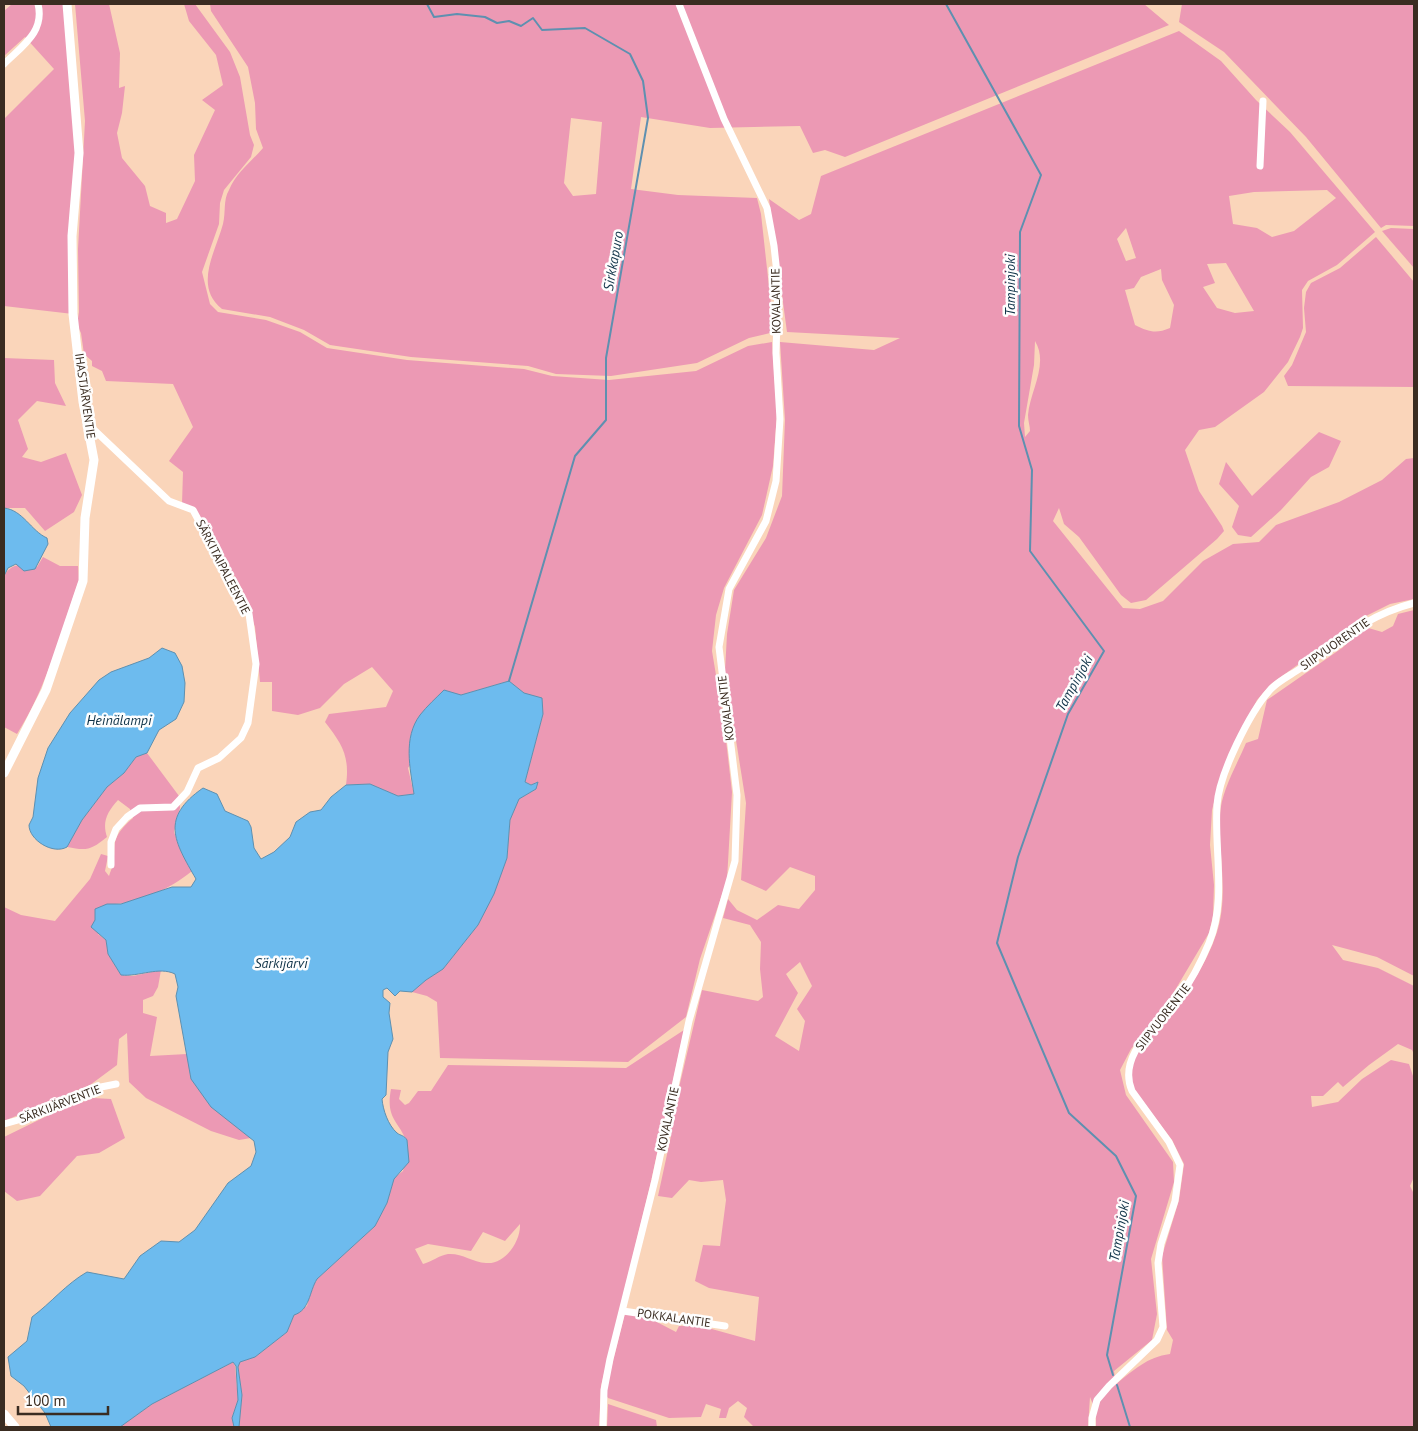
<svg xmlns="http://www.w3.org/2000/svg" width="1418" height="1431" font-family="'PT Sans',sans-serif">
  <style>
    .green { fill: #ec99b4; fill-rule: evenodd }
    .water { fill: #6dbbee; stroke: #5e90b0 }
    .lines { fill: none; stroke-linecap: round; stroke-linejoin: round }
    .stream { stroke: #5e90b0; stroke-width: 2 }
    .minor { stroke: #fff; stroke-width: 7 }
    .tertiary { stroke: #fff; stroke-width: 9 }
    .labels { text-anchor: middle; stroke-width: 5; stroke-linejoin: round; paint-order: stroke }
    .street-label { font-size: 12px; fill: #3a2c21; stroke: #fefefe }
    .water-label { font-size: 14px; font-style: italic; fill: #103348; stroke: #fefefe }
  </style>
  <rect width="100%" height="100%" fill="#fad5ba"/>
  <g class="green">
    <polygon points="12,4 67,4 79,153 73,314 4,306 4,119 54,69 25,37 4,56 4,11"/>
    <path d="M75,4H109L120,53L119,88L125,86L122,113L117,133L122,158L145,186L150,206L166,213V223L177,219L195,181L194,155L215,110L202,100L223,85L216,55L189,21L184,4H195L230,52L240,77L250,135L254,145L251,157L224,190L220,203L219,224L202,272L210,304L218,312L266,320L300,332L327,348L407,360L524,369L552,376L609,380L696,371L748,346L772,342L777,414L773,466L762,515L724,588L716,615L712,651L724,723L732,792L727,880L700,959L686,1017L628,1062L440,1058L437,1002L427,996L412,992L426,980L443,969L478,925L507,858L510,820L519,799L536,789L537,782L531,785L525,782L543,714L524,693L509,681L461,695L408,768L414,794L398,796L370,784L346,785C350,756 342,744 325,722L329,714L386,707L393,691L372,667L344,684L320,708L298,715L272,711V682H260L255,627L242,589L195,508L182,504L183,472L169,461L193,427L173,384L106,381L102,371L92,366V361L84,354L81,333L77,325L79,312L78,249L85,121Z"/>
    <path d="M210,4H1144L1169,25L845,157L825,150L813,153L800,126L710,128L641,117L631,189L678,195L757,198L761,214L774,332L749,338L697,363L611,376L556,374L528,366L411,357L330,345L304,330L270,317L222,309C193,286 216,251 223,224C226,212 223,200 229,190C236,173 251,162 263,148L256,129L255,103L248,67L211,11ZM571,118L602,122L596,194L573,196L564,183Z"/>
    <polygon points="1182,4 1414,4 1414,226 1386,225 1381,228 1306,137 1224,52 1179,22"/>
    <path d="M1179,31L1221,61L1256,100L1290,132L1375,232L1337,265L1308,281L1302,290L1303,328L1300,337L1288,362L1264,392L1215,427L1199,430L1185,450L1199,491L1222,526L1224,531L1217,539L1146,600L1131,603L1121,595L1079,537L1064,524L1059,508L1053,521L1123,608L1140,609L1163,601L1203,561L1233,544L1259,542L1276,525L1339,502L1382,480L1406,459L1414,458V599L1390,604L1364,617L1271,684L1257,700L1222,772L1212,810L1210,845L1214,885L1213,916L1209,933L1165,1007L1131,1049L1120,1070L1126,1095L1173,1162L1174,1182L1151,1259L1157,1314L1152,1340L1114,1371L1116,1384C1134,1370 1147,1357 1170,1354L1173,1340L1167,1330L1162,1256L1179,1200L1184,1164L1172,1140L1133,1088L1130,1070L1133,1059C1164,1019 1201,982 1217,932C1229,894 1218,854 1220,815C1221,791 1237,765 1246,743L1258,739L1267,700L1342,648L1365,627L1382,632L1393,626L1398,614L1414,610V976L1377,957L1332,945L1343,960L1378,968L1414,986V1054L1412,1050L1398,1044L1369,1065L1343,1087L1338,1082L1323,1096H1311L1312,1107L1338,1102L1362,1079L1391,1060L1409,1064L1414,1079V1177L1410,1186L1414,1194V1427H1096V1412L1090,1397L1088,1427H754L744,1417L747,1408L738,1401L729,1408L726,1418H719L721,1409L706,1404L701,1417L669,1418L608,1398L605,1393L625,1313L653,1320L676,1332L679,1326H701L755,1341L759,1297L709,1288L695,1281L703,1245L720,1246L726,1200L723,1180L701,1182L689,1180L672,1198L658,1196L671,1136L668,1134L702,990L758,1001L763,997L760,969L761,942L750,925L723,918L728,899L737,910L757,920L778,905L799,909L815,890V876L790,867L766,891L741,880L746,803L725,671L727,634L734,590L766,538L782,496L785,420L780,342L874,350L900,338L787,332L769,199L799,220L811,214L821,176ZM1327,190L1336,198L1294,231L1272,237L1257,228L1233,224L1229,196L1254,192ZM1126,228L1136,258L1126,261L1117,239ZM1226,263L1254,311L1235,313L1217,308L1203,287L1215,283L1207,264ZM1161,269L1162,280L1174,305L1170,328C1156,334 1149,332 1135,325L1125,290L1134,288L1141,277ZM1035,341C1049,364 1030,391 1028,415C1028,421 1030,426 1030,431L1025,437L1024,423L1034,365ZM800,962L812,986L797,1009L805,1021L799,1051L775,1036L798,993L786,974Z"/>
    <polygon points="1391,228 1414,229 1414,268 1382,231"/>
    <polygon points="1376,237 1414,282 1414,387 1288,386 1284,376 1292,365 1306,332 1304,308 1306,292 1311,283 1340,268"/>
    <polygon points="4,358 54,360 55,383 66,406 37,401 18,420 28,449 22,457 41,462 66,453 82,495 74,512 45,531 25,508 4,508"/>
    <polygon points="1319,432 1341,441 1329,467 1311,477 1281,510 1251,537 1238,535 1232,527 1239,506 1219,484 1226,462 1252,496"/>
    <path d="M43,557L60,566H78L79,580C61,632 47,687 17,734L4,727V576C13,561 22,565 37,567Z"/>
    <path d="M147,753L179,796L180,808L174,832L182,854L192,871C168,890 138,905 107,904L98,934L106,940L108,954L121,975L133,976L161,970L158,987L153,996L143,1000V1013L157,1017L150,1056L187,1054L191,1079L238,1128L251,1138L239,1140L211,1131L146,1098L129,1082L127,1033L119,1039L117,1065L90,1085L4,1121V907L21,915L55,921L90,879L101,854L108,856L105,871L109,876C122,847 103,844 133,818L130,809L118,800C107,812 102,822 107,837C91,850 87,851 67,847L82,820L107,787L124,773L136,757Z"/>
    <path d="M684,1030L650,1186L601,1386L599,1427H239L242,1395L238,1367L240,1361L255,1357L287,1332L294,1315L307,1306L311,1289L317,1279L375,1226L387,1203L394,1178L403,1171L408,1145C400,1121 385,1120 391,1089L401,1090L399,1099L405,1105L409,1103L418,1091H431L448,1065L626,1068ZM520,1224C521,1241 505,1265 486,1263C472,1262 462,1253 448,1254C440,1255 431,1262 423,1264L415,1249L428,1244L471,1251L483,1232L505,1241Z"/>
    <polygon points="93,1098 111,1099 125,1138 99,1153 77,1156 40,1196 17,1201 4,1191 4,1137 55,1112"/>
    <polygon points="233,1362 235,1366 238,1400 232,1418 234,1427 120,1427 152,1404"/>
    <polygon points="608,1404 656,1420 657,1427 607,1427"/>
  </g>
  <g class="water">
    <path d="M4,508C23,510 31,531 47,538L48,544L35,569L24,571L16,564L8,568L4,576Z"/>
    <path d="M162,648L175,653L182,666L185,683L184,702L176,719L159,730L147,753L136,757L124,773L107,787L82,820L67,847C53,855 29,840 29,825L33,817L38,778L48,748L70,713L99,680L111,672L149,658Z"/>
    <path d="M509,681L524,693L542,698L543,714L525,782L531,785L538,782L536,789L519,799L510,820L507,858L494,894L478,925L443,969L426,980L412,992L400,991L395,996L387,988L383,990V997L390,1003L389,1013L393,1039L388,1052L386,1095L382,1099C383,1110 388,1125 397,1133C401,1136 404,1135 407,1140L409,1162L394,1179L387,1203L375,1226L317,1279C309,1292 310,1310 294,1315L287,1332L255,1357L240,1362L238,1367L242,1395L239,1427H234L232,1418L238,1400L236,1366L233,1362L152,1404L120,1427H51L45,1413L24,1386L11,1376L8,1357L27,1341L32,1317C51,1303 66,1284 87,1272L124,1279L140,1256L161,1241L179,1242L195,1230L228,1183L251,1166L256,1152L254,1141L211,1107L191,1079L176,996L178,987L175,974C159,966 139,977 121,975L108,954L106,940L91,927L95,920V909L107,904H121L172,887H191L196,879C174,841 160,818 203,788L217,794L225,811L248,821L251,827L254,848L261,859L274,852L290,837L296,822L310,812L321,810L331,797L346,785L370,784L398,796L414,794C410,768 403,738 420,715C427,706 436,698 444,690L461,695Z"/>
  </g>
  <g class="lines">
    <g class="stream">
      <polyline points="427,4 434,17 457,14 485,17 497,23 509,21 521,26 533,18 542,30 585,28 630,54 643,81 648,118 606,358 606,420 575,456 509,681"/>
      <polyline points="946,4 1041,175 1020,232 1019,426 1032,470 1030,551 1104,651 1068,714 1018,857 997,943 1069,1113 1116,1156 1136,1196 1107,1355 1113,1375"/>
      <polyline points="1117,1385 1130,1427"/>
    </g>
    <g class="minor">
      <path d="M4,64C22,46 45,32 38,4"/>
      <polyline points="1260,166 1263,101"/>
      <polyline points="89,425 169,501 193,510 249,614 256,664 248,723 241,738 219,758 198,768 187,792 173,807 140,808 127,817 116,829 111,842 111,865"/>
      <polyline points="4,1124 36,1115 91,1089 116,1084"/>
      <polyline points="623,1311 725,1326"/>
      <polyline points="603,1427 604,1390 610,1359 655,1180 689,1021 735,861 737,795 719,647 729,589 766,521 776,481 780,419 776,353 778,283 774,246 767,208 724,119 679,4"/>
      <path d="M1092,1427V1418L1097,1400L1109,1386L1157,1340L1163,1327L1158,1263L1161,1244L1175,1201L1180,1165L1169,1142L1132,1091C1116,1053 1161,1023 1180,996C1192,980 1201,962 1209,943C1227,900 1214,851 1217,805C1219,774 1250,712 1270,690C1278,681 1291,675 1301,668C1340,640 1367,615 1414,603"/>
    </g>
    <g class="tertiary">
      <polyline points="4,773 46,690 83,581 85,518 94,460 83,402 73,314 72,236 79,153 67,4"/>
      <polyline points="4,1414 15,1427"/>
    </g>
  </g>
  <g class="labels">
    <g class="street-label">
      <text transform="translate(776 301) rotate(-91)" y="4">KOVALANTIE</text>
      <text transform="translate(85 396) rotate(82)" y="4">IHASTJÄRVENTIE</text>
      <text transform="translate(223 567) rotate(63)" y="4">SÄRKITAIPALEENTIE</text>
      <text transform="translate(1335 644) rotate(-35)" y="4">SIIPVUORENTIE</text>
      <text transform="translate(726 708) rotate(-97)" y="4">KOVALANTIE</text>
      <text transform="translate(1163 1017) rotate(-52)" y="4">SIIPVUORENTIE</text>
      <text transform="translate(60 1104) rotate(-21)" y="4">SÄRKIJÄRVENTIE</text>
      <text transform="translate(668 1119) rotate(-78)" y="4">KOVALANTIE</text>
      <text transform="translate(674 1318) rotate(8)" y="4">POKKALANTIE</text>
    </g>
    <g class="water-label">
      <text transform="translate(613 261) rotate(-80)" y="5">Sirkkapuro</text>
      <text transform="translate(1010 285) rotate(-90)" y="5">Tampinjoki</text>
      <text transform="translate(1074 683) rotate(-61)" y="5">Tampinjoki</text>
      <text x="119" y="725">Heinälampi</text>
      <text x="281" y="968">Särkijärvi</text>
      <text transform="translate(1119 1231) rotate(-80)" y="5">Tampinjoki</text>
    </g>
  </g>
  <rect width="1418" height="1431" fill="none" stroke="#3a2c21" stroke-width="10"/>
  <path d="M18 1406v8h90v-8" fill="none" stroke="#3a2c21" stroke-width="2.5"/>
  <text x="25" y="1406" font-size="15" fill="#3a2c21" stroke="#fefefe" stroke-width="4" paint-order="stroke">100 m</text>
</svg>
